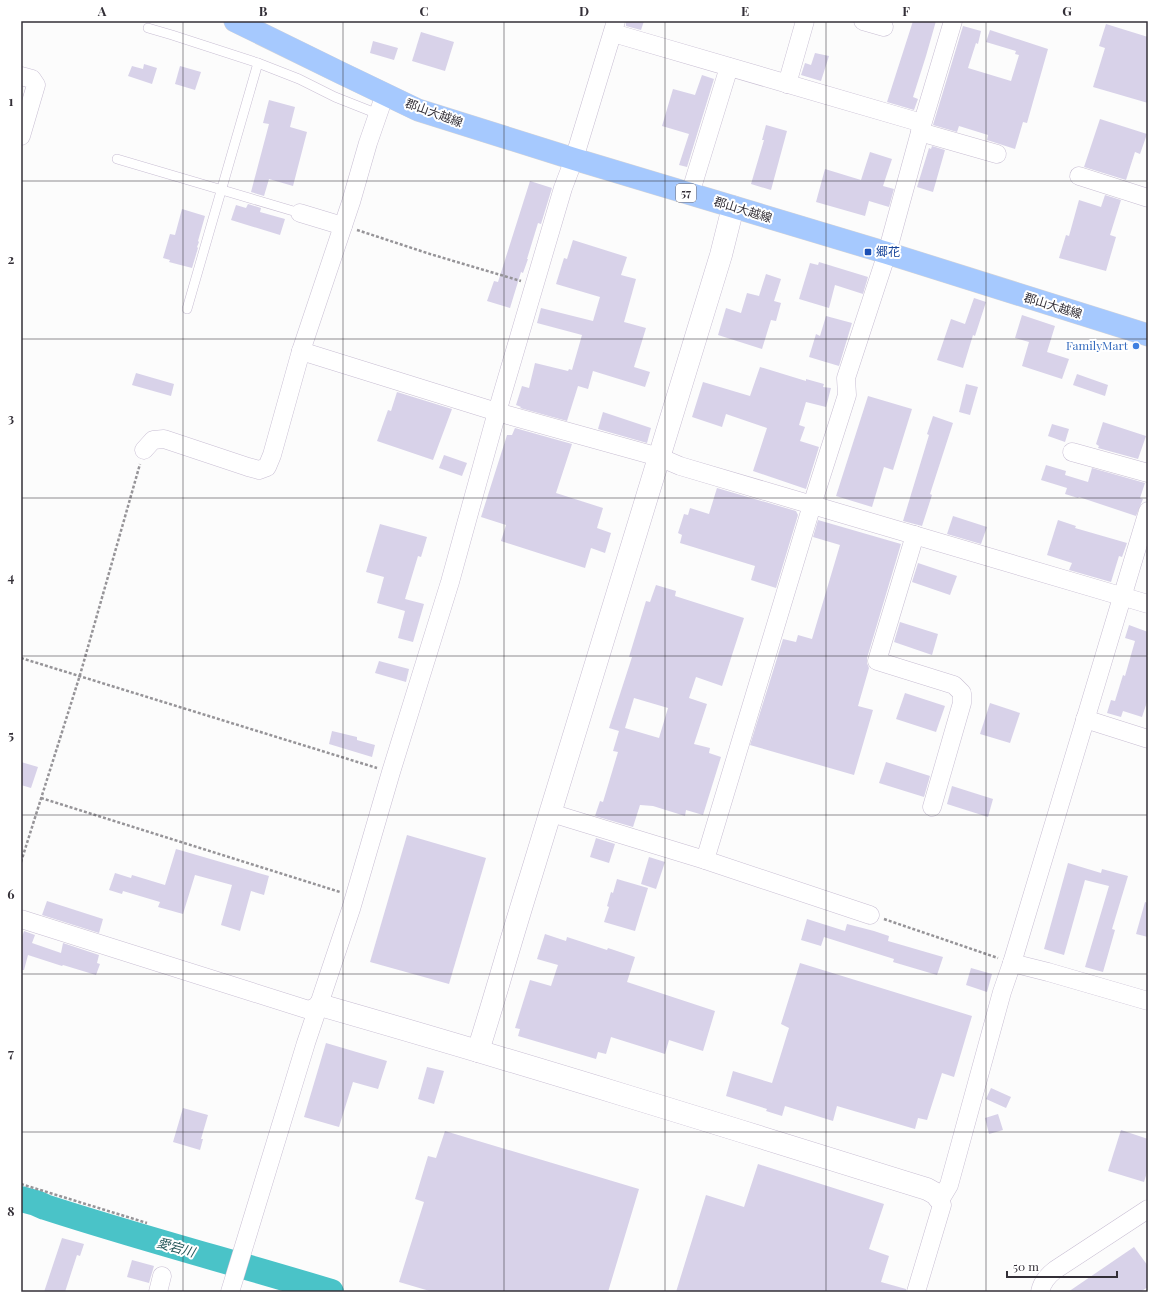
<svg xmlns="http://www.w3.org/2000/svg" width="1169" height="1313" font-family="'Playfair Display','Noto Sans JP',serif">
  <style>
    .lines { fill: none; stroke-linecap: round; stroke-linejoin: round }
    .river { stroke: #4ac3c8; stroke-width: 26 }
    .building { fill: #d8d2e9; fill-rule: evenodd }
    .service-casing { stroke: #c8bed3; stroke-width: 10 }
    .minor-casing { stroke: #c8bed3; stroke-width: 19 }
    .tertiary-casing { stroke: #c8bed3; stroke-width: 23 }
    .primary-casing { stroke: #d6d5d7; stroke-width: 23 }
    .path { stroke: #969498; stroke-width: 2.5; stroke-dasharray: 3 2; stroke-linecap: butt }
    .service { stroke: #fff; stroke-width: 9 }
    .minor { stroke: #fff; stroke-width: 18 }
    .tertiary { stroke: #fff; stroke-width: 22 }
    .primary { stroke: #a6c9fe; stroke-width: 22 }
    .grid { fill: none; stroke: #332f37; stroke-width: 1; stroke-opacity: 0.55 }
    .transit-dot { fill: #1a4fb4; stroke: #fff; stroke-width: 1.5 }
    .shop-dot { fill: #3f7fe0; stroke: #fff; stroke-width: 1.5 }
    .labels { text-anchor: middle; stroke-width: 4; stroke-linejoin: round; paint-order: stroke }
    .shield { fill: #fff; stroke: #706d73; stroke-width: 1 }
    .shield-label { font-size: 11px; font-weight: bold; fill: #332f37 }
    .street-label { font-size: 12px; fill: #332f37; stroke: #fff }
    .transit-label { font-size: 12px; fill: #164399; stroke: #fff; text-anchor: start }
    .shop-label { font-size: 12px; fill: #366cbe; stroke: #fff; text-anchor: end }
    .water-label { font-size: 13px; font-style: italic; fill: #245759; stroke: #fff }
    .neatline { fill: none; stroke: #332f37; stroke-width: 1.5 }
    .grid-label { font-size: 13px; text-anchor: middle; font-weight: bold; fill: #332f37 }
  </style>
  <rect width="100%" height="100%" fill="#fcfcfc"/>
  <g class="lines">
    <path class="river" d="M21,1199L36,1203L45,1207C140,1238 236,1263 331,1292"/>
  </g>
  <g class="building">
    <polygon points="626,21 644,21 641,30 626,26"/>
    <polygon points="913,21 936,21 926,56 913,97 918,99 914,110 887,102"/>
    <polygon points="1106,24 1148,37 1148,103 1093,87 1105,48 1099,46"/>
    <polygon points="963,26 981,31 978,44 976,43 968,68 1011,81 1019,55 1015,54 1016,51 986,42 990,30 1048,49 1027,123 1023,122 1015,149 987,140 988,135 959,126 957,132 933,125"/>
    <polygon points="421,32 454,42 445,71 412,61"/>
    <polygon points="373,41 398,48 394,60 370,53"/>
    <polygon points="815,53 829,56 821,81 801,75 805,63 811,65"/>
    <polygon points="144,64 157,68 152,84 128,76 132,66 143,69"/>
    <polygon points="180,66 201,72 195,90 175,84"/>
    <polygon points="702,75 714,79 687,167 679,165 689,134 662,126 673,89 695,95"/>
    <polygon points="269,100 295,107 290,127 307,132 293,186 269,179 264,196 251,192 269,124 263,123"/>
    <polygon points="1100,119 1147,134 1140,154 1135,152 1126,180 1084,167"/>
    <polygon points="766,125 787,131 771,190 751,184 764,140 762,140"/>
    <polygon points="932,146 945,150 933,192 917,187 929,148 931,149"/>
    <polygon points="870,152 892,159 883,186 894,189 889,207 869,201 865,216 816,202 825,169 861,180"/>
    <polygon points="530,181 552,188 541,224 538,223 527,259 528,259 523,273 521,272 510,308 487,301 494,281 498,282"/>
    <polygon points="1105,195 1121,200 1110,235 1116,237 1106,271 1059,258 1066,235 1069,236 1079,200 1101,207"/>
    <polygon points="248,204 261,208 260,212 285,219 280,235 231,220 236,205 246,208"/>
    <polygon points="182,209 205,216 198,241 199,242 197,247 198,248 192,268 169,262 170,260 163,258 170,234 175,235"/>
    <polygon points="573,240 627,257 621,275 636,279 624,322 646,328 634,367 650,372 645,387 593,371 588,389 578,386 567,421 520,408 521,407 516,405 522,386 529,388 535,363 568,371 569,369 572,370 582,335 537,323 541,308 593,321 600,297 556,284 564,258 567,259"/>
    <polygon points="819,262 868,277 863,294 835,285 829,308 799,299 810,263 818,265"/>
    <polygon points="766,274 781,279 774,301 781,303 776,321 771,320 762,349 718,335 726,308 741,313 747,293 759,296"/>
    <polygon points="974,298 986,302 975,336 973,335 963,368 937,360 951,319 965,324"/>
    <polygon points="1022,315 1055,326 1047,352 1069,359 1062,379 1022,366 1029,342 1015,338"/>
    <polygon points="826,316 852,323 839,366 809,357 816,334 820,336"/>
    <polygon points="760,367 806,381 806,379 824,384 823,387 831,388 826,407 806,402 799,425 805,427 800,441 819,447 806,489 753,471 767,428 726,414 722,427 692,417 703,382 750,396"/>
    <polygon points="136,373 174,384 171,396 132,385"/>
    <polygon points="1077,374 1108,385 1105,396 1073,385"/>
    <polygon points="966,384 978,387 970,415 959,412"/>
    <polygon points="397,392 452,409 433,460 377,441 388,410 391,411"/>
    <polygon points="868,396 912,409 893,470 884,467 872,507 836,496"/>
    <polygon points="603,412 651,428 647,443 598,429"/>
    <polygon points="933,416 953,423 930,494 932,495 922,526 903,521 929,435 927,434"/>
    <polygon points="1103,422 1146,436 1138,459 1098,448 1099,446 1096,444"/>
    <polygon points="1052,424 1069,429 1065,442 1048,436"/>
    <polygon points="515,428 572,444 556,493 603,508 597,528 611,533 605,553 591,548 585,568 501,541 506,525 481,517 507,435 512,435"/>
    <polygon points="444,455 467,463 462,476 439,468"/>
    <polygon points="1046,465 1066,471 1065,475 1088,482 1092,468 1145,483 1140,498 1143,499 1136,516 1079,497 1078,498 1065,494 1067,488 1041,480"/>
    <polygon points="717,488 796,511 798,515 776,588 751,580 755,566 680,543 682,535 678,533 684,514 688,515 690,508 709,514"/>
    <polygon points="953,516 987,527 981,544 947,534"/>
    <polygon points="818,520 901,544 867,658 867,663 869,668 858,706 873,710 854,775 750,745 783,639 796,642 798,635 812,639 840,545 813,537"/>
    <polygon points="1058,520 1076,526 1075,528 1127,543 1122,557 1119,556 1111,582 1069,570 1072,563 1047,555"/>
    <polygon points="380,524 427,537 421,557 418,556 405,599 424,604 413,642 398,638 405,611 377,603 384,577 366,572"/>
    <polygon points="918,563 957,576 950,595 912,582"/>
    <path d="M656,585L676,591L675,596L744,618L722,686L696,677L689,698L707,704L694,744L710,748L709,753L721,757L703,815L686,810L685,816L653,806L640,805L633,827L595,816L600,801L603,802L618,752L613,751L619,731L609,728L632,657H629L646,601L650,602ZM634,698L668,708L659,738L625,728Z"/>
    <polygon points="900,622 938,634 932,655 894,642"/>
    <polygon points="1129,625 1148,632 1148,699 1142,717 1123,711 1121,717 1107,713 1111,700 1115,701 1123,675 1125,676 1135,641 1125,638"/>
    <polygon points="379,661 409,669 406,682 375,673"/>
    <polygon points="905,693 945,706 936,732 896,719"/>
    <polygon points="990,703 1020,713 1010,743 980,734"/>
    <polygon points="332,731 357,737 357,740 375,745 372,757 329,744"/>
    <polygon points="21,762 38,767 31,788 21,785"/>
    <polygon points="886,762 930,776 924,797 879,783"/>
    <polygon points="952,786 993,799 988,817 947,804"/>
    <polygon points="407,835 486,858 449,984 370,962"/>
    <polygon points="596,838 615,844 609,863 590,857"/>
    <polygon points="176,849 269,876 264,895 251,891 240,931 221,925 232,885 195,875 183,914 158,907 160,902 123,891 122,894 109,890 115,873 131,878 132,875 165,885"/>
    <polygon points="649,857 665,862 656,889 641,884"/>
    <polygon points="1068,863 1101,873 1102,869 1128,876 1112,929 1115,930 1103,972 1085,967 1109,886 1085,880 1064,955 1044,949"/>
    <polygon points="617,879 648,888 635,931 604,922 609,907 607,906 611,892 613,893"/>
    <polygon points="47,901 103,919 99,933 42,915"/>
    <polygon points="1145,902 1148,903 1148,937 1136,934"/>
    <polygon points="807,919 845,931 847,924 874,931 889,936 888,941 943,957 937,975 893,962 894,959 824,937 821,946 801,940"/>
    <polygon points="24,931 35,935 32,943 61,953 63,943 99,955 97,963 100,964 96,975 63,965 62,966 28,955 24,970 21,970 21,940"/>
    <polygon points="545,934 566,941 567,937 607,950 608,948 635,957 627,982 715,1011 703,1051 669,1040 665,1054 611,1037 606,1054 598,1052 596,1059 518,1036 520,1029 515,1028 530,980 551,986 558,965 537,959"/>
    <polygon points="800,963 972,1016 954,1077 942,1073 927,1120 918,1118 915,1129 837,1106 833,1121 785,1106 782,1116 766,1111 767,1109 726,1096 733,1071 772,1083 789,1028 781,1024"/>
    <polygon points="971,968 992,974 987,992 966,985"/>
    <polygon points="326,1043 387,1061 378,1089 353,1082 339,1127 304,1117"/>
    <polygon points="427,1067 444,1071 434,1104 418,1099"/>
    <polygon points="991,1088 1011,1097 1006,1108 986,1099"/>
    <polygon points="183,1108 208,1115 201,1139 203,1139 200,1150 173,1142"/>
    <polygon points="998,1114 1003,1130 989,1134 985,1118"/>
    <polygon points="1121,1130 1148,1139 1148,1169 1144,1182 1108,1171"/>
    <polygon points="445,1131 639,1189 608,1292 433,1292 399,1282 424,1202 415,1199 428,1156 436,1158"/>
    <polygon points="758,1164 884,1204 869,1249 889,1256 881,1282 906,1289 906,1292 676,1292 706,1195 744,1207"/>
    <polygon points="62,1238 84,1244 80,1256 77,1255 65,1292 44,1292"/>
    <polygon points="1134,1247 1148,1266 1148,1287 1140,1292 1068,1292"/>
    <polygon points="132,1260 154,1266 149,1283 127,1277"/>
  </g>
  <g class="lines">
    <defs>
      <g id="service">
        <polyline points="148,28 172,35 258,63 299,79 335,97 378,114"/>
        <polyline points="117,159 300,213"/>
        <polyline points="187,309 258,63"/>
      </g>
      <g id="minor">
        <polyline points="863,21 884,27"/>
        <polyline points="613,33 922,123"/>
        <polyline points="21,76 32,79 36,85 21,136"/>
        <polyline points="787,84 805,21"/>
        <polyline points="920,132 997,154"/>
        <polyline points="1079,176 1148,198"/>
        <polyline points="690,194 729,67"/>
        <polyline points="300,213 343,226"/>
        <polyline points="301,351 351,202 368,143 385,94"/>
        <polyline points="144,450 153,440 164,439 248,467 259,470 267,467 272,455 301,351 497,412 659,457 680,466 1148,604"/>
        <polyline points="1072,452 1148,473"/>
        <polyline points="915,535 877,661 954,685 962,693 962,703 932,807"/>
        <polyline points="1085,719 1148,739"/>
        <polyline points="551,813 705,860 870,915"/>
        <polyline points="705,860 812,505 847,395 846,378 887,253 922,125 953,21"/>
        <polyline points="21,919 309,1010 320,1005"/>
        <polyline points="1012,963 1048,972 1148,1001"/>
        <polyline points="158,1292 162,1276"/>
        <polyline points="230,1292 306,1043 351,909 391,772 450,582 497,412 563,188 574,159 616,21"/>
        <polyline points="916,1292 939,1215 942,1205 939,1198 943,1195 949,1185 1002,992 1012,963 1148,511"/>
        <path d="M1040,1292C1042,1282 1047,1276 1055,1270L1148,1209"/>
      </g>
      <g id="tertiary">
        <path d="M320,1005C523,1063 725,1126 927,1189L936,1194L939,1198"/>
        <path d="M478,1051C496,994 512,936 530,879C595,671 658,463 721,255L733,207"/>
      </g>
      <polyline id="primary" points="235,21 341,73 418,110 574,159 887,253 1148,335"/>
    </defs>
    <use href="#service" class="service-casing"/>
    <use href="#minor" class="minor-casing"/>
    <use href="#tertiary" class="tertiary-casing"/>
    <use href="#primary" class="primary-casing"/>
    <g class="path">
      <polyline points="357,230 430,254 521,281"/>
      <polyline points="21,658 377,768"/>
      <polyline points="41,798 340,892"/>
      <polyline points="21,862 80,675 140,464"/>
      <polyline points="884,919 998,958"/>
      <polyline points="21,1184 147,1223"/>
    </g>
    <use href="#service" class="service"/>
    <use href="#minor" class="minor"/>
    <use href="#tertiary" class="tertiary"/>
    <use href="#primary" class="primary"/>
  </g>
  <path class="grid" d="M183,21V1292M343,21V1292M504,21V1292M665,21V1292M826,21V1292M986,21V1292M21,181H1148M21,339H1148M21,498H1148M21,656H1148M21,815H1148M21,974H1148M21,1132H1148"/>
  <rect class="transit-dot" x="864" y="248" width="8" height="8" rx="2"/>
  <circle class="shop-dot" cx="1136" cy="346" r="4"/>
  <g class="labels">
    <rect class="shield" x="676" y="184" width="20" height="18" rx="3"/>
    <g class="shield-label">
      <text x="686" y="197">57</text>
    </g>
    <g class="street-label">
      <text transform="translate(434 113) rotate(20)" y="4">郡山大越線</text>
      <text transform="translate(743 210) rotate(17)" y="4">郡山大越線</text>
      <text transform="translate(1053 306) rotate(17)" y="4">郡山大越線</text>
    </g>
    <g class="transit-label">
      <text x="876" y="256">郷花</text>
    </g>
    <g class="shop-label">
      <text x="1128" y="350">FamilyMart</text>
    </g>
    <g class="water-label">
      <text transform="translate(176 1247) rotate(16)" y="5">愛宕川</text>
    </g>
  </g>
  <rect width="1169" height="1313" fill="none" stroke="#ffffff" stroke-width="44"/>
  <path d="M1007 1271v6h110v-6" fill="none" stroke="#332f37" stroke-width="2"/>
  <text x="1013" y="1271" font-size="12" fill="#332f37" stroke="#ffffff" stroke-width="3" paint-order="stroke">50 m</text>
  <rect x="22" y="22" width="1125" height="1269" class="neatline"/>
  <g class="grid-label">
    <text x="102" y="16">A</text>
    <text x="263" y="16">B</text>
    <text x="424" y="16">C</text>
    <text x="584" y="16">D</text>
    <text x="745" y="16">E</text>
    <text x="906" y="16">F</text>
    <text x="1067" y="16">G</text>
    <text x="11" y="106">1</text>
    <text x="11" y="264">2</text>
    <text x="11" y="423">3</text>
    <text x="11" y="582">4</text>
    <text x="11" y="740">5</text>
    <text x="11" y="899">6</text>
    <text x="11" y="1058">7</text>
    <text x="11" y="1216">8</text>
  </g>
</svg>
